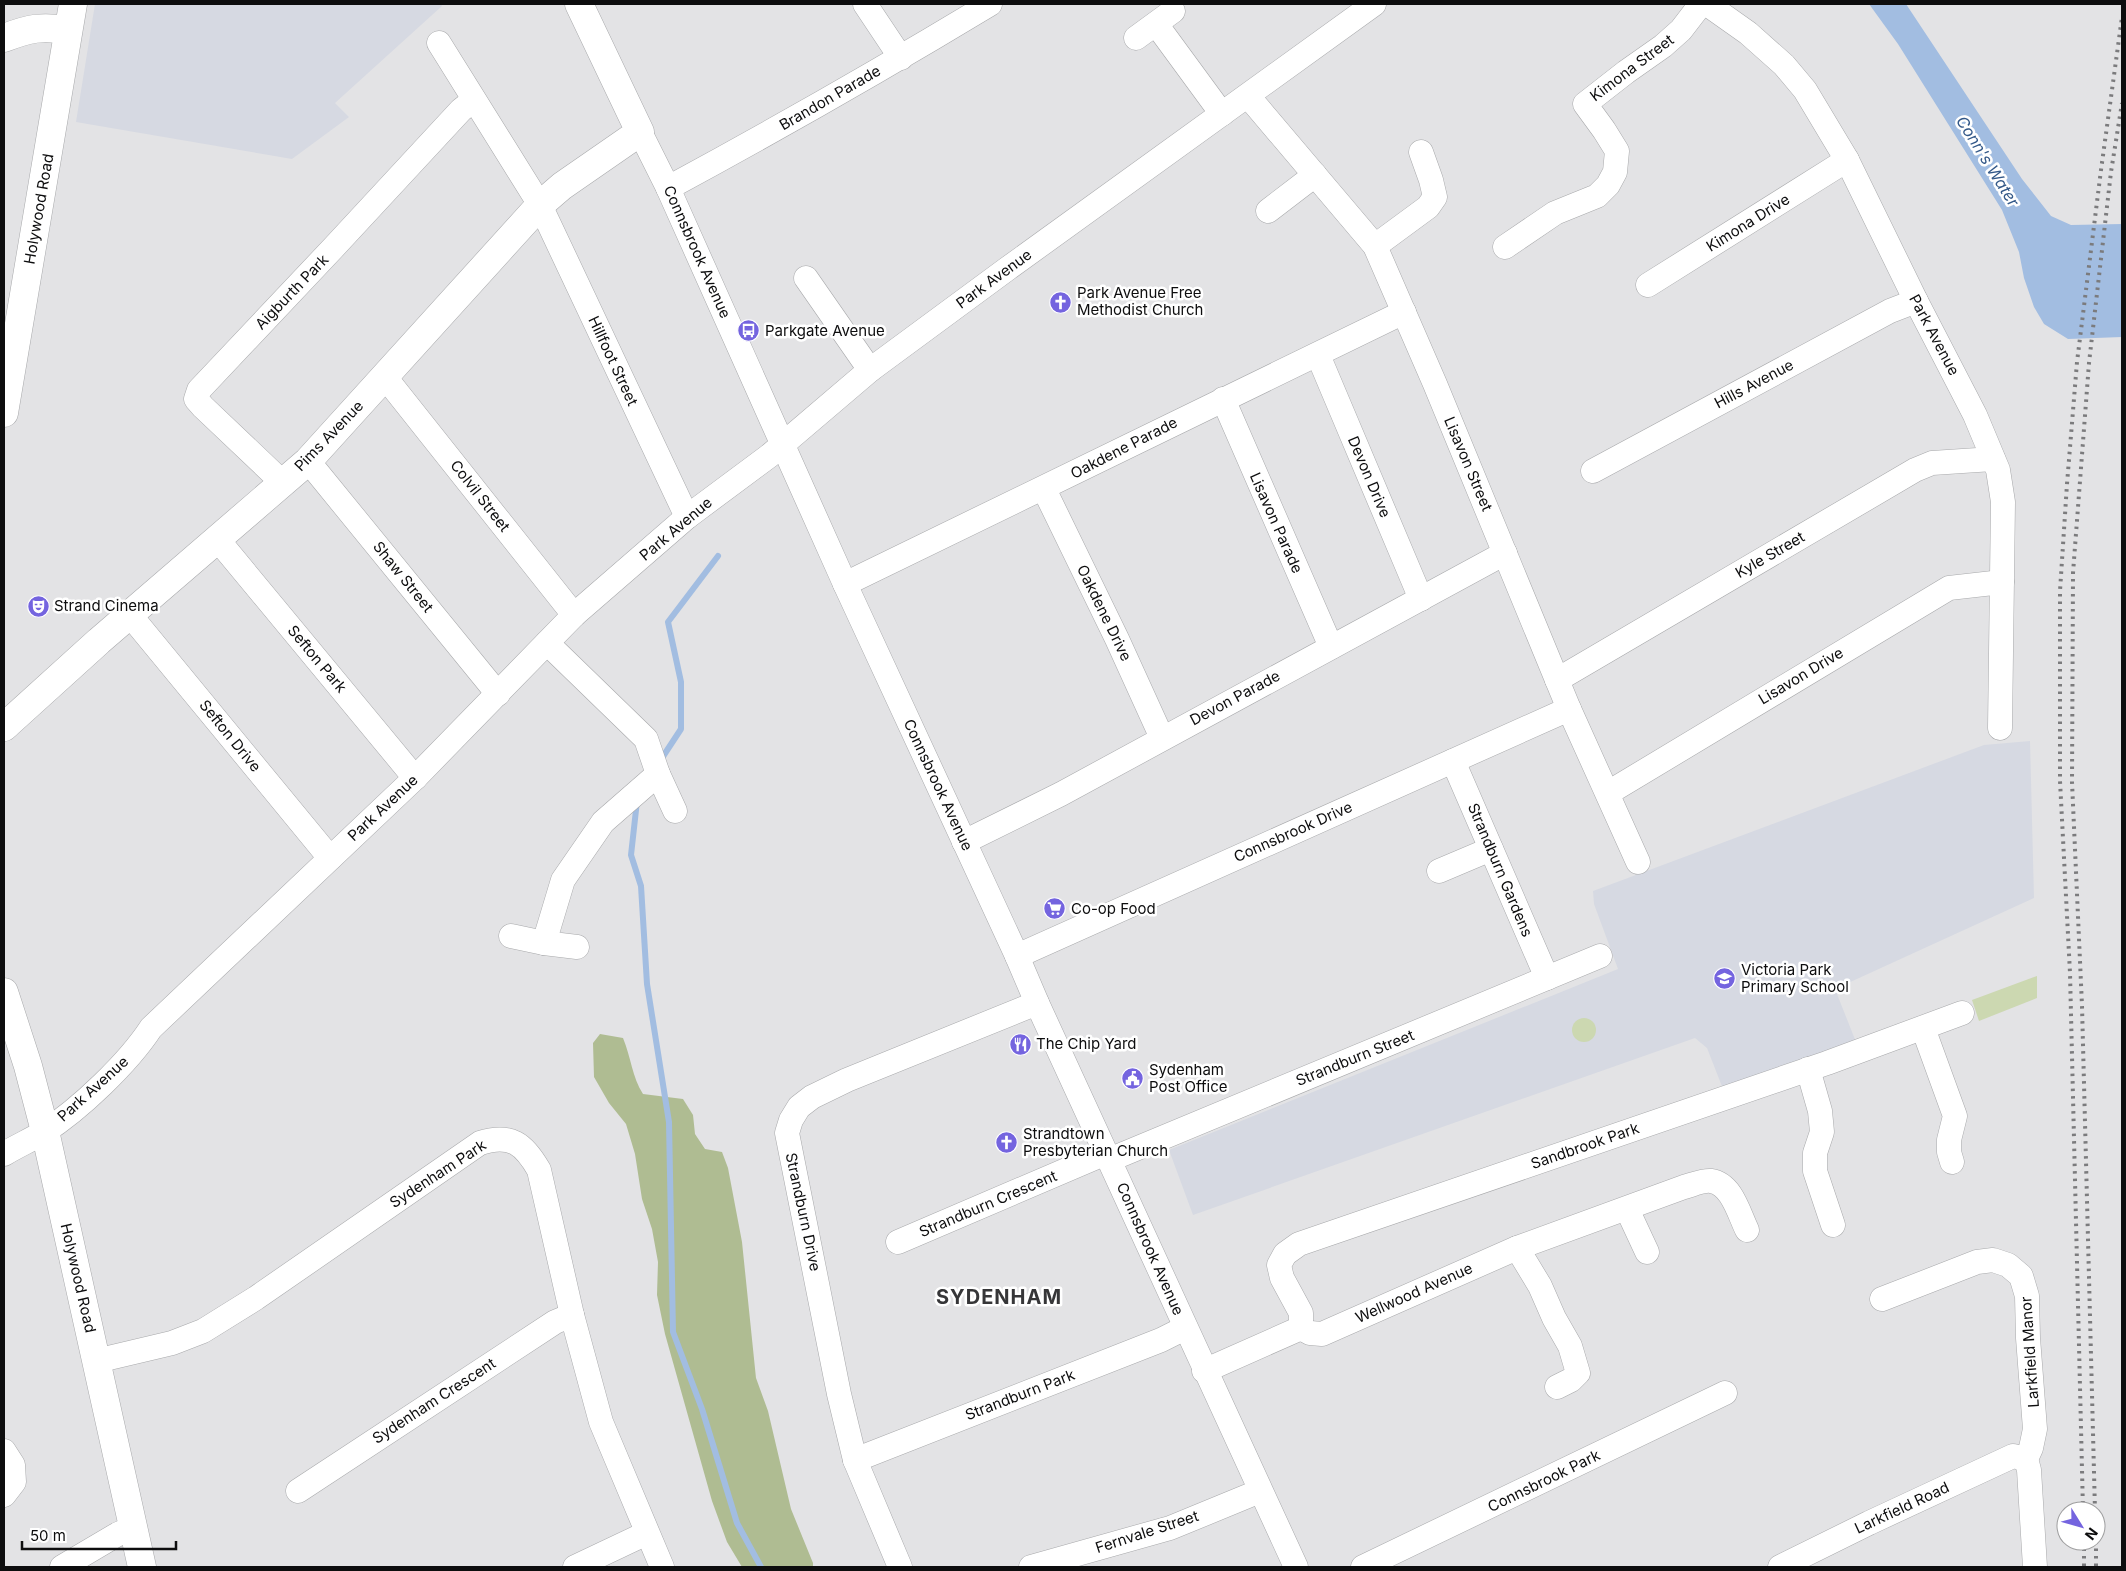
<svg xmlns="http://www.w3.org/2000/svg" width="2126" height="1571" font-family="Inter,sans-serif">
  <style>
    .built { fill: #d6d9e2 }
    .green { fill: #ccd8b1 }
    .forest { fill: #afbc92 }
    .water { fill: #a2bde1 }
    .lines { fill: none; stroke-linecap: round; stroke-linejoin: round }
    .stream { stroke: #a2bde1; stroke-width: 6 }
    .minor-casing { stroke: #a8a9ab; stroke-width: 25 }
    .tertiary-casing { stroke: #a8a9ab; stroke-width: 29 }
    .secondary-casing { stroke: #a8a9ab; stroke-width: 29 }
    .minor { stroke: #fff; stroke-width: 24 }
    .tertiary { stroke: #fff; stroke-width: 28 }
    .secondary { stroke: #fff; stroke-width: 28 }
    .rail { stroke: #7b7b7d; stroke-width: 4; stroke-dasharray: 2.5 5; stroke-linecap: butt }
    .labels { text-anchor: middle; stroke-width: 5; stroke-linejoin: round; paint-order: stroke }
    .street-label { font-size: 15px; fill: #0d0d0e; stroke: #fff }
    .poi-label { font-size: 15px; fill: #0d0d0e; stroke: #fff; text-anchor: start }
    .water-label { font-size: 16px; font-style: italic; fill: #335888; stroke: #fff }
    .district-label { font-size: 20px; font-weight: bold; letter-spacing: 1px; fill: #363638; stroke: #fff }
  </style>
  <rect width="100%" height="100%" fill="#e3e3e5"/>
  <g class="built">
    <polygon points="95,4 441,4 442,6 335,103 349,117 292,159 76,122"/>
    <polygon points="2030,741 2034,898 1835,989 1856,1042 1723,1089 1707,1048 1695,1038 1193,1215 1169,1150 1618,969 1594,904 1593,891 1984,745"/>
  </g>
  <g class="green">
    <polygon points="2037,976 2037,998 1979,1021 1972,1000"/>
    <circle cx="1584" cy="1030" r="12"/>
  </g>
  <path class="forest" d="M600,1034L623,1038C631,1057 632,1077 643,1094L683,1099L693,1115L695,1134L705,1149L722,1152L728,1168L742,1242L756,1378L768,1411L791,1509L813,1563V1567H742L727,1542L712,1501L665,1334L657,1295L658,1262L652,1229L642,1199L635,1154L626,1124L609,1103L594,1077L593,1043Z"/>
  <polygon class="water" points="1869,4 1906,4 2022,179 2051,216 2071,225 2122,224 2122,337 2068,339 2044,324 2034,307 2024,278 2019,252 2002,210 1898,44"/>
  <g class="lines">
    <g class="stream">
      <polyline points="660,761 681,729 681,682 668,622 718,556"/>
      <polyline points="637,801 631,855 641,886 647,984 669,1122 673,1332 702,1409 737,1523 761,1567"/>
    </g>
    <defs>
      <g id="minor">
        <polyline points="865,4 901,58"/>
        <polyline points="1707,4 1748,33 1784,65 1805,90 1847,160 1916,301 1975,415 1998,470 2003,502 2000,728"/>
        <polyline points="1156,24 1222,114"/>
        <polyline points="1136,38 1173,11"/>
        <polyline points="439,43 540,205 687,517"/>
        <polyline points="1248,96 1375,246 1435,384 1569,709 1638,862"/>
        <polyline points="640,132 668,188 845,584 1017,956 1037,1003 1296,1567"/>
        <path d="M668,188C777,129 884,68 990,4"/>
        <polyline points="1268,211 1315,175"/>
        <polyline points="1375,246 1428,207 1435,197 1431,180 1421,152"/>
        <polyline points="1505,247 1555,213 1597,196 1608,185 1615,172 1617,151 1604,130 1585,104 1626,72 1663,46 1681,30 1701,4"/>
        <polyline points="806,278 870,370"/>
        <polyline points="1648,285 1847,160"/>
        <polyline points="1318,355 1421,599"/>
        <polyline points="385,377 574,615"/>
        <polyline points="1223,399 1331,647"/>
        <polyline points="308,461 498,694"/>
        <polyline points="1593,471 1890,311 1916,301"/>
        <polyline points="282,482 203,407 196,399 199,390 334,247 461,110 474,100"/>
        <polyline points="1044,489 1117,639 1162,738"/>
        <polyline points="218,540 415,778"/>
        <polyline points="845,584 1404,312"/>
        <polyline points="130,615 330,858"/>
        <polyline points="547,643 646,739 658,774 603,822 563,880 544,943 577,947"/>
        <polyline points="1557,680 1915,470 1932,463 1993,459"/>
        <polyline points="1453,761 1547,978"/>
        <polyline points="658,774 675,811"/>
        <polyline points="1608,793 1949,588 2002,582"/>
        <polyline points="964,842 1061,794 1505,553"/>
        <polyline points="1439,871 1491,849"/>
        <polyline points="511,936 544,943"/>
        <polyline points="1017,956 1569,709"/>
        <polyline points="1923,1028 1955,1116 1949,1140 1949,1152 1952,1162"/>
        <polyline points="1808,1069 1820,1111 1822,1132 1815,1153 1815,1171 1833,1225"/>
        <path d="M4,1154C17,1146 31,1140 44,1132C80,1109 128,1063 151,1028L415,778L574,615L687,517L769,456L870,370L1007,269L1374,4"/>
        <polyline points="1109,1160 1600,956"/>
        <polyline points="1627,1209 1647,1252"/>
        <polyline points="898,1242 1106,1153"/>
        <polyline points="1517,1248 1540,1286 1554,1318 1570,1346 1578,1373 1571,1380 1557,1387"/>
        <polyline points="1882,1299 1977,1262 1993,1260 2008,1265 2021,1276 2027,1296 2028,1338 2035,1429 2031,1448 2026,1459"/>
        <polyline points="1301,1328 1301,1313 1282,1278 1279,1265 1285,1254 1299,1244 1827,1063 1962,1013"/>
        <path d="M1301,1328L1310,1333L1322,1334L1517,1248L1684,1187C1692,1185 1703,1180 1711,1181C1732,1184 1739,1214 1747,1230"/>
        <path d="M96,1361L172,1343L203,1331L256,1298L480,1143C511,1133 524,1144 539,1170L572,1315L601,1422L662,1567"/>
        <polyline points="1204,1371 1301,1328"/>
        <polyline points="4,1451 13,1465 14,1482 4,1495"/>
        <polyline points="2026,1459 2029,1470 2035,1567"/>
        <polyline points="855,1460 1161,1340 1185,1328"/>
        <polyline points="298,1491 555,1322 572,1315"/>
        <polyline points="62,1567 118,1534 133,1528"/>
        <polyline points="575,1567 647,1533"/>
        <polyline points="900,1567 855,1460 839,1394 787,1133 791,1120 799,1107 812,1097 847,1080 1037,1003"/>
        <polyline points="1031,1567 1170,1528 1260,1491"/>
        <polyline points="1363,1567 1725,1393"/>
        <polyline points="1780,1567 1869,1523 2013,1456 2026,1459"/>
      </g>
      <g id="tertiary">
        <path d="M4,38C30,28 41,26 68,30"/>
        <polyline points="4,727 99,641 308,461 540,205 562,186 640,132 579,4"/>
      </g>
      <g id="secondary">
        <polyline points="4,413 73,4"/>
        <polyline points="4,724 6,725"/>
        <polyline points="4,992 28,1066 45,1131 142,1567"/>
      </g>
    </defs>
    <use href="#minor" class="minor-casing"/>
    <use href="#tertiary" class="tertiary-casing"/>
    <use href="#secondary" class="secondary-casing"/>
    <use href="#minor" class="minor"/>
    <use href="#tertiary" class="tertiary"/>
    <use href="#secondary" class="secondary"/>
    <g class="rail">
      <polyline points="2083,1511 2070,973 2060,781 2060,591 2067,484 2077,362 2101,170 2122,17"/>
      <polyline points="2095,1511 2082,1006 2072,782 2073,573 2089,363 2111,172 2122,103"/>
      <polyline points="2084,1541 2084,1567"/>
      <polyline points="2096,1541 2096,1567"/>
    </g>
  </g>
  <defs>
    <symbol id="church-disc" viewBox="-11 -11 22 22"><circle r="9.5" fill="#7464df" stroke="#fff"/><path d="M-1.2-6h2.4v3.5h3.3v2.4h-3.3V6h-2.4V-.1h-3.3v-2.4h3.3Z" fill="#fff"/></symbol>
    <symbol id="bus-disc" viewBox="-11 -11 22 22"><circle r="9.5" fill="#7464df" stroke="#fff"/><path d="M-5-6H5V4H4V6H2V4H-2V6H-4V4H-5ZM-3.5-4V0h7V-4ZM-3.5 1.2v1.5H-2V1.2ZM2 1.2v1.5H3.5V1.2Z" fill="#fff"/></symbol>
    <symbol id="theatre-disc" viewBox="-11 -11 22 22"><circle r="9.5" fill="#7464df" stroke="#fff"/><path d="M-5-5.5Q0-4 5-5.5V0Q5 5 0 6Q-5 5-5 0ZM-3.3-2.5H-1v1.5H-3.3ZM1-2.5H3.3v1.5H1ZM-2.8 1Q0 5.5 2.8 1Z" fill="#fff"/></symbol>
    <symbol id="supermarket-disc" viewBox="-11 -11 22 22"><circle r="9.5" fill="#7464df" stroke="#fff"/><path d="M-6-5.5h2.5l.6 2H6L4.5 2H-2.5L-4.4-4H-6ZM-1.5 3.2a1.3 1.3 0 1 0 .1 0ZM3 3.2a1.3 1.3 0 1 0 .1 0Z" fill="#fff"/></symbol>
    <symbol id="school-disc" viewBox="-11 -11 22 22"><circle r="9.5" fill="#7464df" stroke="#fff"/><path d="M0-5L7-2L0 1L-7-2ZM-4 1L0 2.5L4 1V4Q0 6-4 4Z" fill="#fff"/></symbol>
    <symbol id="restaurant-disc" viewBox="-11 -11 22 22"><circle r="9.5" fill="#7464df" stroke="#fff"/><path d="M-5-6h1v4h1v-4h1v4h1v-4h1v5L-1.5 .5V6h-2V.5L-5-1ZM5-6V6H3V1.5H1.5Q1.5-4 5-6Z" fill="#fff"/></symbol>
    <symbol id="civic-disc" viewBox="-11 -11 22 22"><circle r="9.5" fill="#7464df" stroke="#fff"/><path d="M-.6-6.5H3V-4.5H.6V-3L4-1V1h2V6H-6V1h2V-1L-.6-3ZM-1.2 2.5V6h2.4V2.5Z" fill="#fff"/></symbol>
  </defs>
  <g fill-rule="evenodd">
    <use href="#church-disc" x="1048" y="290" width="25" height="25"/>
    <use href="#bus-disc" x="736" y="318" width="25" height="25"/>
    <use href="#theatre-disc" x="26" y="594" width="25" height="25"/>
    <use href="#supermarket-disc" x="1042" y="896" width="25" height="25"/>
    <use href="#school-disc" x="1712" y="966" width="25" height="25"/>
    <use href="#restaurant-disc" x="1008" y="1032" width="25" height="25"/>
    <use href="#civic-disc" x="1120" y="1066" width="25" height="25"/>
    <use href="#church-disc" x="994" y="1130" width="25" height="25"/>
  </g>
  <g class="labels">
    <g class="street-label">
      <text transform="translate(1632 68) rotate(-37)" y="5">Kimona Street</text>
      <text transform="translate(830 98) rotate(-30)" y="5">Brandon Parade</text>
      <text transform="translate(39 209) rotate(-80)" y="5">Holywood Road</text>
      <text transform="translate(1748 223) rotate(-32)" y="5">Kimona Drive</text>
      <text transform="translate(697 252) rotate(66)" y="5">Connsbrook Avenue</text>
      <text transform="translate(994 279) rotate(-36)" y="5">Park Avenue</text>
      <text transform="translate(292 292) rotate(-46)" y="5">Aigburth Park</text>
      <text transform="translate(1934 335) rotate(62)" y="5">Park Avenue</text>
      <text transform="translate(613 361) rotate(65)" y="5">Hillfoot Street</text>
      <text transform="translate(1754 384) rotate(-28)" y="5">Hills Avenue</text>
      <text transform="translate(329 436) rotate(-46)" y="5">Pims Avenue</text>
      <text transform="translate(1124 448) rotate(-27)" y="5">Oakdene Parade</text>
      <text transform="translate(1468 464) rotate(67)" y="5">Lisavon Street</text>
      <text transform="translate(1369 477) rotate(67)" y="5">Devon Drive</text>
      <text transform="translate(480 496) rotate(52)" y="5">Colvil Street</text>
      <text transform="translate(1276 523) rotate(66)" y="5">Lisavon Parade</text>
      <text transform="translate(676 529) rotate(-40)" y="5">Park Avenue</text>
      <text transform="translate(1770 555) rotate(-30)" y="5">Kyle Street</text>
      <text transform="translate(403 577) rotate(51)" y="5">Shaw Street</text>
      <text transform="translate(1104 613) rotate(64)" y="5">Oakdene Drive</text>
      <text transform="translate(317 659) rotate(50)" y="5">Sefton Park</text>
      <text transform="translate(1801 676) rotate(-31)" y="5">Lisavon Drive</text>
      <text transform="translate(1235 698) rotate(-28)" y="5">Devon Parade</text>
      <text transform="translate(230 736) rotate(51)" y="5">Sefton Drive</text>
      <text transform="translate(938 785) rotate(65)" y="5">Connsbrook Avenue</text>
      <text transform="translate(383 808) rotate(-43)" y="5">Park Avenue</text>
      <text transform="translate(1293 832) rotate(-24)" y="5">Connsbrook Drive</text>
      <text transform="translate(1500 870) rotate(67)" y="5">Strandburn Gardens</text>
      <text transform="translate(1355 1058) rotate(-22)" y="5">Strandburn Street</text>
      <text transform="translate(93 1089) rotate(-42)" y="5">Park Avenue</text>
      <text transform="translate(1585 1146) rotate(-19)" y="5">Sandbrook Park</text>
      <text transform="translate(438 1174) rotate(-33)" y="5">Sydenham Park</text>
      <text transform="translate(988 1204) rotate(-23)" y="5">Strandburn Crescent</text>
      <text transform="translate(803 1212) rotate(78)" y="5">Strandburn Drive</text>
      <text transform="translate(1150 1249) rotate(66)" y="5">Connsbrook Avenue</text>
      <text transform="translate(78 1278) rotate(77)" y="5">Holywood Road</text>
      <text transform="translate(1414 1293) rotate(-24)" y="5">Wellwood Avenue</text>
      <text transform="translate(2030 1352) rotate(-94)" y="5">Larkfield Manor</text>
      <text transform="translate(1020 1395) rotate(-21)" y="5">Strandburn Park</text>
      <text transform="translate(434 1401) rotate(-33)" y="5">Sydenham Crescent</text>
      <text transform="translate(1544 1481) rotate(-26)" y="5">Connsbrook Park</text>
      <text transform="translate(1902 1508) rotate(-25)" y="5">Larkfield Road</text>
      <text transform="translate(1147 1532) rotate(-18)" y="5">Fernvale Street</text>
    </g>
    <g class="poi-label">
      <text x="1077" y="298">Park Avenue Free<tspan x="1077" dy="17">Methodist Church</tspan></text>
      <text x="765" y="336">Parkgate Avenue</text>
      <text x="54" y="611">Strand Cinema</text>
      <text x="1071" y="914">Co-op Food</text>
      <text x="1741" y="975">Victoria Park<tspan x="1741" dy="17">Primary School</tspan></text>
      <text x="1036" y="1049">The Chip Yard</text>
      <text x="1149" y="1075">Sydenham<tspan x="1149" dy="17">Post Office</tspan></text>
      <text x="1023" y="1139">Strandtown<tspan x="1023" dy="17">Presbyterian Church</tspan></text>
    </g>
    <g class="water-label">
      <text transform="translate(1988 161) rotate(58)" y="6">Conn's Water</text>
    </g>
    <g class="district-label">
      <text x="999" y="1304">SYDENHAM</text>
    </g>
  </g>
  <rect width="2126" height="1571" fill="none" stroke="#0d0d0e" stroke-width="10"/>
  <g transform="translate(2081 1526) rotate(127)"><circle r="24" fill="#ffffff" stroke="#9e9e9f"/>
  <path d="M0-4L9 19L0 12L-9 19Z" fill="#7464df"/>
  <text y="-8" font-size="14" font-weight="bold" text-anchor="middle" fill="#0d0d0e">N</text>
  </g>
  <path d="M22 1541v8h154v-8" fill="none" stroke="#0d0d0e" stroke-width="2.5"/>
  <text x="30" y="1541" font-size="15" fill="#0d0d0e" stroke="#ffffff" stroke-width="4" paint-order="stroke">50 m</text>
</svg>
